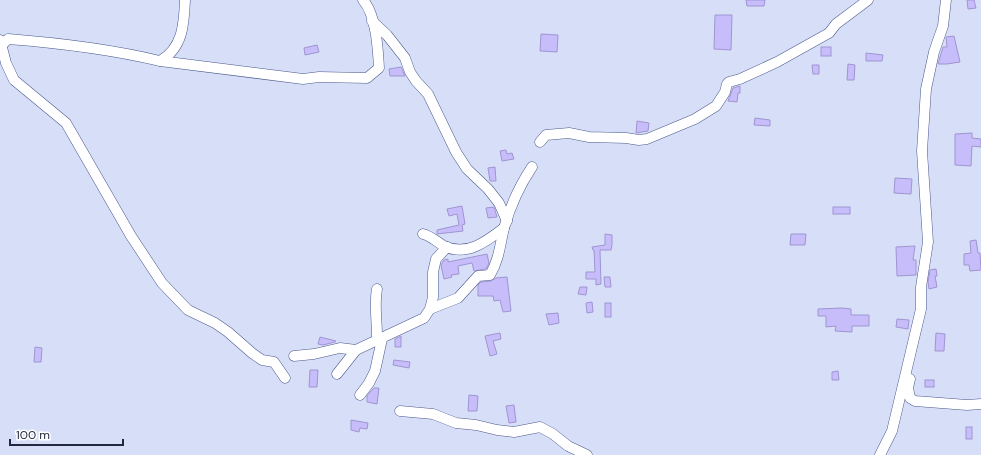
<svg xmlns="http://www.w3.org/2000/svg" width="981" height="455" font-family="'DM Sans',sans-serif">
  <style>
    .building { fill: #c6bdfa; stroke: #9f95d1 }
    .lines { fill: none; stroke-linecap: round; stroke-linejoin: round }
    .minor-casing { stroke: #4a588c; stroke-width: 11 }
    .minor { stroke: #fff; stroke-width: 10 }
  </style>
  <rect width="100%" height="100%" fill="#d7dff8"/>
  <g class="building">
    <polygon points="746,0 765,0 764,6 747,6"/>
    <polygon points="967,0 974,0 976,8 968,9"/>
    <polygon points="715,15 732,15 731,50 714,49"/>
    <polygon points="541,34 558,35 557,52 540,51"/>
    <polygon points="954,36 960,62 947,64 938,64 943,47 947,47 946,37"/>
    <polygon points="317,45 319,52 305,55 304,48"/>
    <rect x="821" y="47" width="10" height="9"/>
    <polygon points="866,53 883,55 882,61 866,61"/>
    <polygon points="848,64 855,65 854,80 847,80"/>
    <polygon points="812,65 819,65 819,74 813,74"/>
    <polygon points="401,67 405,76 390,76 389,69"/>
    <polygon points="740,86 740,93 738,93 737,102 728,101 733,88"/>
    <polygon points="755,118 770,120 770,126 754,125"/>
    <polygon points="637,121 649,123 648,131 636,133"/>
    <polygon points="972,133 972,138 981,139 981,147 972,146 971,166 955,165 955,134"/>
    <polygon points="506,150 507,154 512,153 514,159 502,161 500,151"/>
    <polygon points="495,167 496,181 490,181 488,168"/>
    <polygon points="895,178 912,179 911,194 894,193"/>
    <polygon points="462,206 465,224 462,225 463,231 437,234 437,230 459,225 457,214 449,216 447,209"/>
    <polygon points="494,207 497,217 488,218 486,208"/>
    <rect x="833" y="207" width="17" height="7"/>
    <polygon points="605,234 612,235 612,245 611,250 600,250 601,284 596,285 596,279 586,279 586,272 595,272 594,250 593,250 592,247 605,245"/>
    <polygon points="791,234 806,234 805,245 790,245"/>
    <polygon points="976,240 978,253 980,253 981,270 970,271 969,265 964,265 964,254 971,253 970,241"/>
    <polygon points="915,246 913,260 916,260 916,275 897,276 896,247"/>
    <polygon points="487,254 489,263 486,269 474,271 472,263 458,266 459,274 451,275 452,277 444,279 441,265 444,260 448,259 448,262"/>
    <polygon points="936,269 937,276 935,276 937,287 929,289 928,282 930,270"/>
    <polygon points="507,277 511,311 503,312 500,300 494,301 493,296 478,296 478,285 481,282 491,281 496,278"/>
    <polygon points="604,277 610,277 611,287 605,287"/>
    <polygon points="580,287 587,287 586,295 578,294"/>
    <polygon points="592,302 593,312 587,313 586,303"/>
    <rect x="605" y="303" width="6" height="14"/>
    <polygon points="842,308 851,309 851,315 869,315 869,326 852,326 852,332 835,331 836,326 826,327 826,316 818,316 818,309"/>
    <polygon points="558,313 559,323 549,325 546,314"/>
    <polygon points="897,319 909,320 908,329 896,327"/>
    <polygon points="500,333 501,339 493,341 497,354 490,356 485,336"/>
    <polygon points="936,333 945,334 944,351 935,351"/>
    <polygon points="401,336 401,347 395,347 395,339"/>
    <polygon points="320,337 336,341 335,342 323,345 318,344"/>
    <polygon points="35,347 42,348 41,362 34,362"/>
    <polygon points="394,360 410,362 409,368 393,365"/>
    <polygon points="310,370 318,370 317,387 309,387"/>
    <polygon points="838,371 839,380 832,380 832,372"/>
    <rect x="925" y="380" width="9" height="7"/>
    <polygon points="374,388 379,388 377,404 367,402 367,396"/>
    <polygon points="469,395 478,396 477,411 468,411"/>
    <polygon points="514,405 516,422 509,423 506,406"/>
    <polygon points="351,420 368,423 367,429 360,428 359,432 351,430"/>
    <rect x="966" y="427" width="6" height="12"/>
  </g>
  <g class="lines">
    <defs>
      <g id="minor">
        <polyline points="372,21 387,35 405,58 410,72 416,81 428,94 456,152 467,169 488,189 499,203 507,221"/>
        <polyline points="0,40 6,63 14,80 66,123 131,236 162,283 188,310 215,323 228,332 252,353 262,360 274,362 285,378"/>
        <path d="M2,45L8,39C59,43 110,49 160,61C183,48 184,24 185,0"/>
        <path d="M160,61L303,79L319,77L367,78L379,68C378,49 376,14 363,0"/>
        <polyline points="540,142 546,135 569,133 589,137 626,138 639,140 647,139 695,119 716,106 725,92 727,84 729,82 740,79 777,62 829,33 836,24 868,0"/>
        <path d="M423,234C431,236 437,242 444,246C467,257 487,241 504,228"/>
        <polyline points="430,309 433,297 433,272 436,259 447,247"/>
        <polyline points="294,356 314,354 340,348 356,350"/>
        <path d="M337,374L356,350L424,318L430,309L458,298L478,276L490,275C499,260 500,245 504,228C510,207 520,185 532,167"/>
        <polyline points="910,379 908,388 910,398 915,401 967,405 981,404"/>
        <path d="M360,395L369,383L375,371L382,339L377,336C377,320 374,304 377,289"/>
        <polyline points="400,411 433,414 456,423 476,425 497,430 514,432 540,427 553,434 568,446 587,455"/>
        <polyline points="880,455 892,431 921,309 921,287 928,242 922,151 926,89 934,52 943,26 946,0"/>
      </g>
    </defs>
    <use href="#minor" class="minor-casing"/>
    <use href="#minor" class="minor"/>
  </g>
  <path d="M10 439v6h113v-6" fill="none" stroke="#22293f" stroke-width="2"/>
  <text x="16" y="439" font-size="12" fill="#22293f" stroke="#ffffff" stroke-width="3" paint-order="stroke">100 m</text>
</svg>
